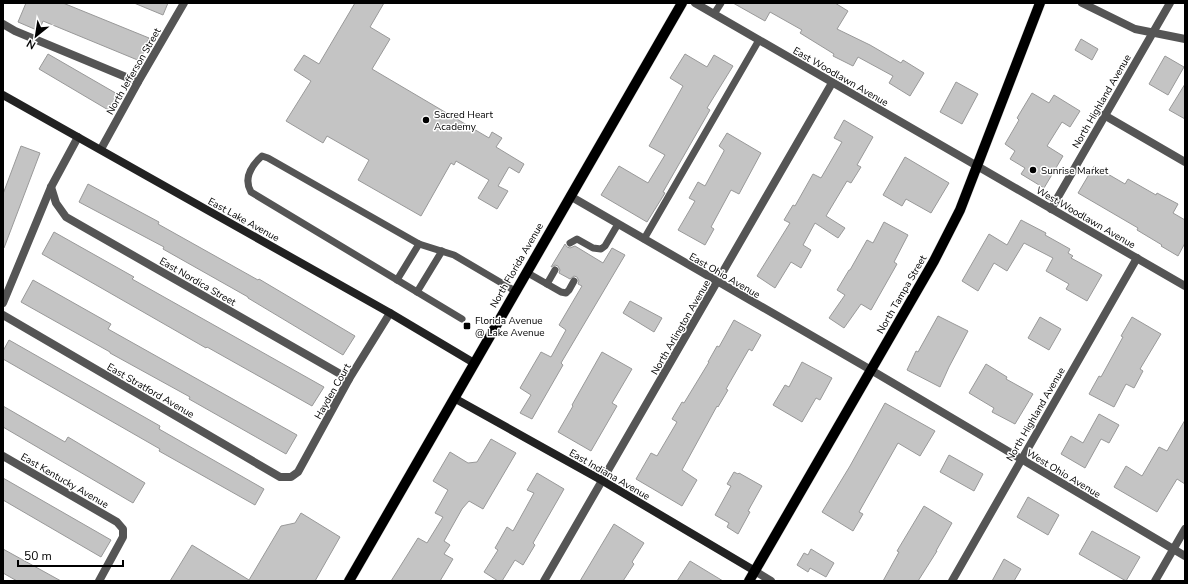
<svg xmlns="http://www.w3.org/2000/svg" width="1188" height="584" font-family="'Nunito Sans',sans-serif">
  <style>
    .building { fill: #c4c4c4; stroke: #999 }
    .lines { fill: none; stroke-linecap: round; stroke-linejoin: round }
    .primary-casing { stroke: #dbdbdb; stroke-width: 11 }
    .lane { stroke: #555; stroke-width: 7 }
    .street { stroke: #555; stroke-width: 8 }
    .secondary { stroke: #222; stroke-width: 8 }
    .primary { stroke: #000; stroke-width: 10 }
    .poi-dot { fill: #000; stroke: #fff; stroke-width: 1.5 }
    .labels { text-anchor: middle; stroke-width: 3; stroke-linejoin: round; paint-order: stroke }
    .street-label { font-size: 10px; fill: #000; stroke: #fff }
    .poi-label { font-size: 10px; fill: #000; stroke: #fff; text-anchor: start }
  </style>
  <rect width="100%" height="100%" fill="#fff"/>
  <g class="building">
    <polygon points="26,3 63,3 149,38 140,61 43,21 39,31 18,22"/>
    <polygon points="134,3 168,3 163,15"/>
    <polygon points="355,3 384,3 370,27 390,39 372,69 489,138 492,132 502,138 496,147 524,164 519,173 509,167 498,186 508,191 497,209 478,198 489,180 456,161 454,165 451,163 421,216 358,180 369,160 327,136 323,143 286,121 311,81 294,70 304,55 319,64"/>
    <polygon points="733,3 835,3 848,11 837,29 870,45 901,63 903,60 924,73 910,96 889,83 893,76 858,57 853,66 833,56 834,54 800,33 802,30 770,12 765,21"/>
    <polygon points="1081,39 1098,49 1092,60 1075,50"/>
    <polygon points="48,54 119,95 110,111 39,69"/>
    <polygon points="685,54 707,67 714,55 733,66 707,108 710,110 663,192 665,193 647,222 601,195 619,166 648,183 665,155 649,146 683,86 670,78"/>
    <polygon points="1165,56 1184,67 1168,95 1149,84"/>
    <polygon points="956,82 978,94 962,124 940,112"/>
    <polygon points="1185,84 1185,119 1169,110"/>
    <polygon points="1032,93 1049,103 1054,95 1080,111 1070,127 1062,122 1047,146 1063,156 1044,188 1021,174 1025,168 1010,159 1015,151 1005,144 1019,120 1017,118"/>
    <polygon points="844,120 873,137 857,165 861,167 851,183 847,181 826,216 845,228 838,238 815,223 803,245 811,250 801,268 791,262 775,288 757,276 790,223 784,220 793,205 795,206 813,174 821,178 842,142 834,138"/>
    <polygon points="727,133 761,153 739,194 731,190 711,227 714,229 705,245 678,230 695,201 689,198 698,182 705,186 724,151 724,150 719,146"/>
    <polygon points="21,146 40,153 4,248 3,248 3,194"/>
    <polygon points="905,157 949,183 931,213 906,199 902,206 883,195"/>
    <polygon points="1094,166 1125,184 1128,179 1156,195 1157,193 1178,204 1173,213 1185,220 1185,243 1178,256 1161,246 1162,245 1137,230 1138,228 1078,193"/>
    <polygon points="88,184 159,222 158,224 258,280 259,279 355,336 343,355 248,298 248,297 163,249 164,247 79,202"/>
    <polygon points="1021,220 1046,233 1045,235 1070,249 1068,253 1073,256 1071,258 1102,275 1087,301 1066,289 1069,284 1046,271 1053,258 1024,243 1007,271 994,263 978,291 962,281 989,234 1007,245"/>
    <polygon points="884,222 908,235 894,262 897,264 871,310 861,304 844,328 829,318 845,295 837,290 849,270 850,270 867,240 873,243"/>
    <polygon points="54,232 134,277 132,279 324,387 312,406 207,347 206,348 42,254"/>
    <polygon points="565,244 567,247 570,248 575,246 603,263 612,248 625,255 561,363 563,365 532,419 520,413 531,395 520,388 541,352 551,357 566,330 559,325 582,286 578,284 579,281 577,277 574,276 570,279 559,273 560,270 558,266 555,265 551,267"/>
    <polygon points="33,280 111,324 108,329 297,435 286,454 189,399 190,397 110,353 110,352 21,302"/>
    <polygon points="630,301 662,318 654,332 623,313"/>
    <polygon points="938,316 968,331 949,367 940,387 907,370 916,351 918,352"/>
    <polygon points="1040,317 1061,329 1049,350 1028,338"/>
    <polygon points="1132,317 1161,334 1140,369 1143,371 1134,388 1126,384 1114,407 1089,394 1099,376 1101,377 1123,337 1121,336"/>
    <polygon points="734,320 761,335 752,351 749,349 726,389 728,390 718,407 717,406 682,470 697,480 682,506 636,479 651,453 657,456 677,422 672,419 682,402 684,403 709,362 708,362 717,346 719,347"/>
    <polygon points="9,340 160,426 159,429 264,489 255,505 159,451 160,449 3,359 3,351"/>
    <polygon points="602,352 632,369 612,403 617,406 591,451 558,432 573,406 572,405"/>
    <polygon points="802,362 832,378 820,400 816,398 802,422 773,405 785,385 789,387"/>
    <polygon points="986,364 1007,377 1006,379 1033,394 1015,424 992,412 994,408 969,393"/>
    <polygon points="885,403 935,431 920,456 898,443 859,512 863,514 853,531 822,512 850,466"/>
    <polygon points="3,406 65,442 68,437 145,483 133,503 3,427"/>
    <polygon points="1099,414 1119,425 1109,443 1101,439 1085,468 1061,454 1071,436 1083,443"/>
    <polygon points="1185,420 1185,484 1177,479 1157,512 1114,487 1126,466 1142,476 1159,447 1167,451"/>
    <polygon points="491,439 516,453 483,509 469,501 462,509 444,541 450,545 444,554 453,559 440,581 391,581 418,538 427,543 443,517 435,513 448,490 433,481 450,452 468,463 477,462"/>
    <polygon points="949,455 983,474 974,491 940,472"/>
    <polygon points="734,472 738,474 739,473 762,486 748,511 750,512 738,534 727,527 729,523 715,515 731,486 727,484"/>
    <polygon points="537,473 564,489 533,543 535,545 523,565 515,560 502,581 498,581 484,572 498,550 495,548 507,527 513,531 534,493 527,490"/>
    <polygon points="3,478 111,540 101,557 3,500"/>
    <polygon points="1028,497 1059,515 1048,535 1017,517"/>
    <polygon points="924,506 952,523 936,551 937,551 918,581 883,581 899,552 897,551"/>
    <polygon points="301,513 340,537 315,581 170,581 192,545 249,580 281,526 295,523"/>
    <polygon points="614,524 644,543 632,562 634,564 623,581 580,581"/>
    <polygon points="1092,531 1140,557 1126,581 1079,554"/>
    <polygon points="3,549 61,581 17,581 3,573"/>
    <polygon points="811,549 834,563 826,577 810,568 808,572 797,565 804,553 808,555"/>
    <polygon points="1004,559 1021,569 1014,581 992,581"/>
    <polygon points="690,561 723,581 677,581"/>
  </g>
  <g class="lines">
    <defs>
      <g id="primary">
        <polyline points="349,581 682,3"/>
        <polyline points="749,581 934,261 960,210 1040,3"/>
      </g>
    </defs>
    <use href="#primary" class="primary-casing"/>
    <g class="lane">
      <polyline points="714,14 721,3"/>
      <polyline points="644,239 759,40"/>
      <polyline points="570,243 577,239 593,248 601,249 605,246 618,224"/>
      <polyline points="526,272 547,284 555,270"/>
      <polyline points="397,280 419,244"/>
      <polyline points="547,284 561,292 566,293 569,290 574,281"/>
      <polyline points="417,292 442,251"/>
      <path d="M462,319L251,192C243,178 251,166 262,156L268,158L419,244L454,255L515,291"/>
    </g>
    <g class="street">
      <polyline points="695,3 1185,286"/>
      <polyline points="1082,3 1135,29 1185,39"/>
      <polyline points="3,24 15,31 138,82"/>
      <polyline points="1104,115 1185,162"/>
      <polyline points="101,149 138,82 184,3"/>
      <polyline points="51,187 56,203 66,217 349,379"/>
      <polyline points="570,196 871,370 1185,556"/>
      <polyline points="1051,209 1170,3"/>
      <polyline points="3,303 51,187 78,137"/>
      <polyline points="3,315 280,477 291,477 298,472 349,379 390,313"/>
      <polyline points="3,456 117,522 123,529 123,537 99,581"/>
      <polyline points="755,571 771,581"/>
      <polyline points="544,581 832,83"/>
      <polyline points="952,581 1137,258"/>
      <polyline points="1155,581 1185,529"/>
    </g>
    <g class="secondary">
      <polyline points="3,95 390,313 474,363"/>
      <polyline points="454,398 603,481 755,571"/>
    </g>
    <use href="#primary" class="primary"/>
  </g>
  <g class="poi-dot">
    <circle cx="426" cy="120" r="4"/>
    <circle cx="1033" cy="170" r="4"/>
    <rect x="463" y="322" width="8" height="8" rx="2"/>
  </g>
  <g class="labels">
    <g class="street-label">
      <text transform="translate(133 71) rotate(-60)" y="4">North Jefferson Street</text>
      <text transform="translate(841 76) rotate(30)" y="4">East Woodlawn Avenue</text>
      <text transform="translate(1101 101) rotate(-60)" y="4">North Highland Avenue</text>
      <text transform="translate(1086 217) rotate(30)" y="4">West Woodlawn Avenue</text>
      <text transform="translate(244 219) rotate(29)" y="4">East Lake Avenue</text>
      <text transform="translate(516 265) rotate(-60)" y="4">North Florida Avenue</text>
      <text transform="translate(725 275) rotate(30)" y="4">East Ohio Avenue</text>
      <text transform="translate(198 281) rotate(30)" y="4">East Nordica Street</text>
      <text transform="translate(901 294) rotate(-60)" y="4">North Tampa Street</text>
      <text transform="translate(680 327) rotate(-60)" y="4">North Arlington Avenue</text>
      <text transform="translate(151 390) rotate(30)" y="4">East Stratford Avenue</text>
      <text transform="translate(332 391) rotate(-60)" y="4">Hayden Court</text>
      <text transform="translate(1035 414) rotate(-60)" y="4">North Highland Avenue</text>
      <text transform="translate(1064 473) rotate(31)" y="4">West Ohio Avenue</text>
      <text transform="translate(610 474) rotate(30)" y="4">East Indiana Avenue</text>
      <text transform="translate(65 480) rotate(30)" y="4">East Kentucky Avenue</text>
    </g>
    <g class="poi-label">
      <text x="434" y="118">Sacred Heart<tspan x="434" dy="12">Academy</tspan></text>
      <text x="1041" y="174">Sunrise Market</text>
      <text x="475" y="324">Florida Avenue<tspan x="475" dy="12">@ Lake Avenue</tspan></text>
    </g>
  </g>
  <rect width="1188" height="584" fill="none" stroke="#000000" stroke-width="8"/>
  <g transform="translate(36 36) rotate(210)" stroke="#ffffff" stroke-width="3" paint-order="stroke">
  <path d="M0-3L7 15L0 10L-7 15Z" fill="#000000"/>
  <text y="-6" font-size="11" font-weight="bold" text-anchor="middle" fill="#000000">N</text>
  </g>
  <path d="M18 560v6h105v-6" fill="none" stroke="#000000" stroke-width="2"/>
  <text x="24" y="560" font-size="12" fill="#000000" stroke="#ffffff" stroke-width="3" paint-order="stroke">50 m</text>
</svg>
